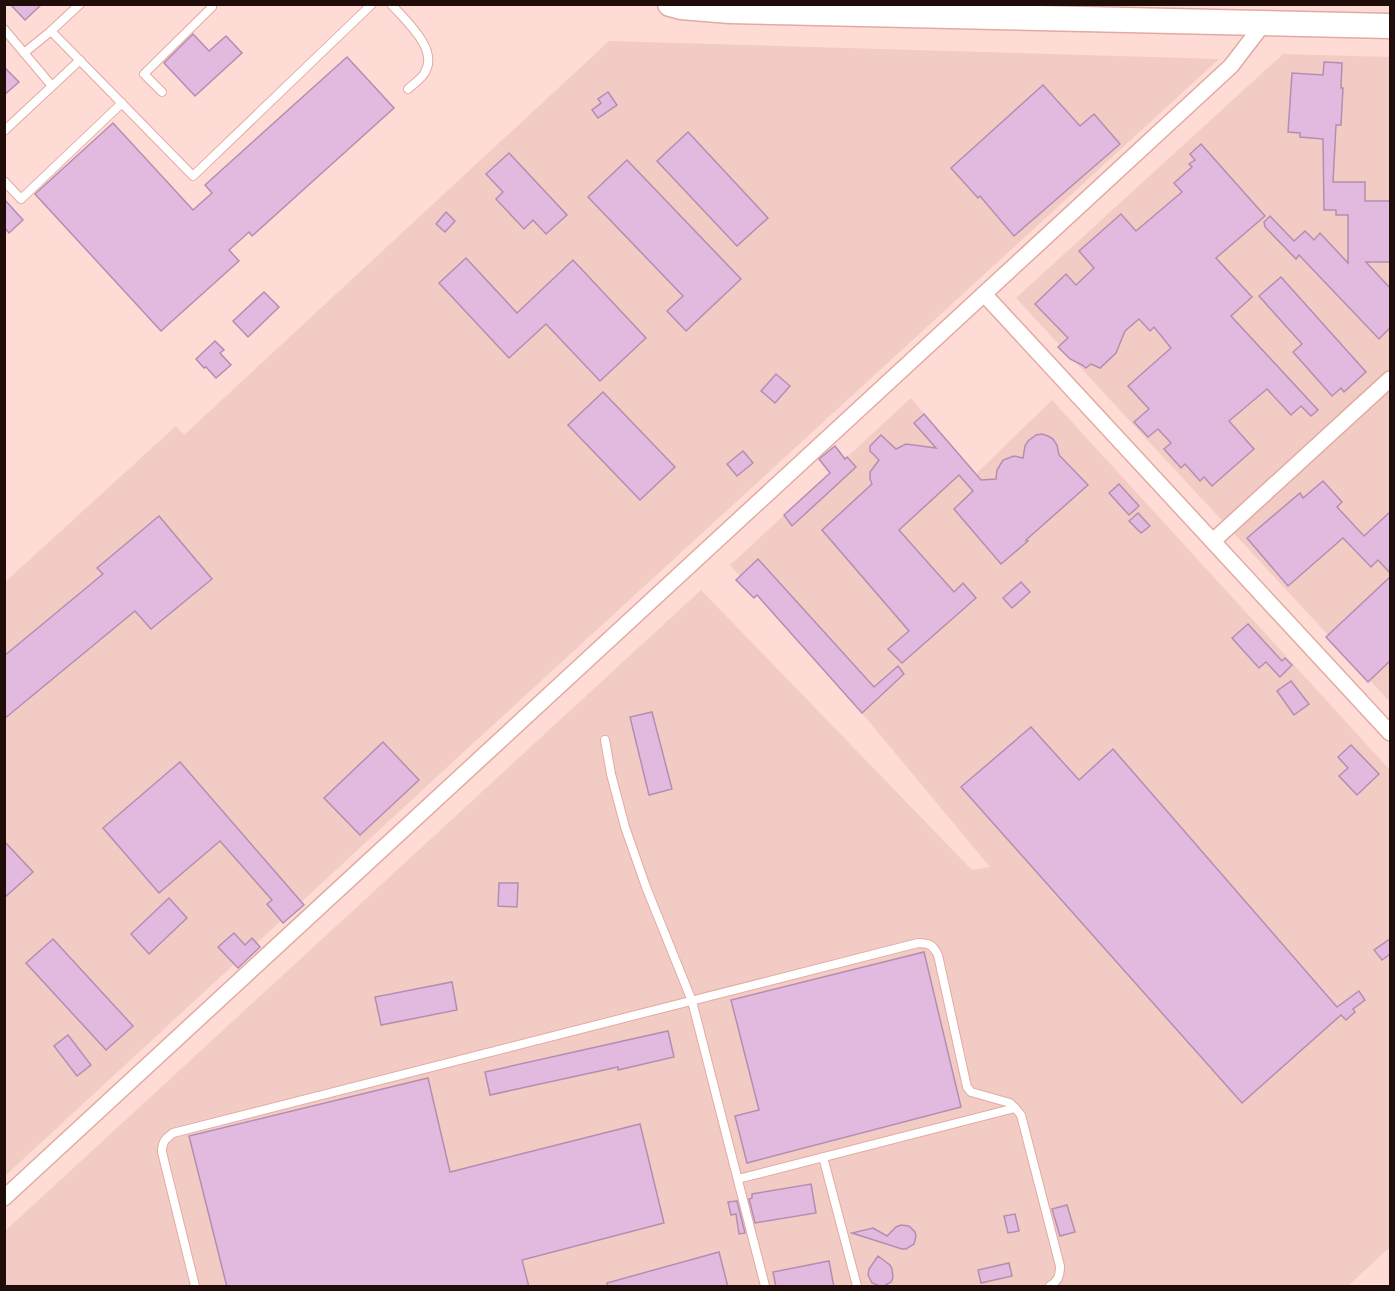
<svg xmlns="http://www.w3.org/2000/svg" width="1395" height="1291" font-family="Mulish,sans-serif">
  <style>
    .built { fill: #f2cbc4 }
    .building { fill: #e3badf; stroke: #b48eb1; stroke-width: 1.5 }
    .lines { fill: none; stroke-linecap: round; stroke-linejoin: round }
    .service-casing { stroke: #e2aba2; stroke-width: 10 }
    .minor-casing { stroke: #e2aba2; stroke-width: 18 }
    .primary-casing { stroke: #e2aba2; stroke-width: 27 }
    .service { stroke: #fff; stroke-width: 8 }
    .minor { stroke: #fff; stroke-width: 15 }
    .primary { stroke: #fff; stroke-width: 24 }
  </style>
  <rect width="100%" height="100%" fill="#fedbd5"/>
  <g class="built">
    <polygon points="609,41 1219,59 468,748 5,1176 5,582 176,426 184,435"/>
    <polygon points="1283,54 1390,57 1390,702 1016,298"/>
    <polygon points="911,398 976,474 1052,400 1390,770 1390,1247 1348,1286 5,1286 5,1231 701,590 972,870 990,867 862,713 730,565"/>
  </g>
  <g class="building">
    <polygon points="10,4 42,4 25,20"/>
    <polygon points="193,34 209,51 226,36 242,53 195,96 164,63"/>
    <polygon points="347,57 394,108 252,236 249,232 229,250 239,261 161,331 35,194 113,123 193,210 212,193 205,185"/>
    <polygon points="1324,62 1342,63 1341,88 1343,88 1341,125 1336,125 1333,182 1365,182 1365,201 1390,201 1390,262 1366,262 1390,288 1390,328 1379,339 1299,255 1296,259 1265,227 1264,222 1270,216 1294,241 1305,231 1314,240 1320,233 1348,263 1348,215 1336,215 1336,210 1324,210 1323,139 1300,137 1300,133 1288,132 1292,73 1323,75"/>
    <polygon points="4,67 19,82 4,95"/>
    <polygon points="1043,85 1080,126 1094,114 1120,144 1014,236 980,196 978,198 951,168"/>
    <polygon points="608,92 617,105 598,118 592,110 601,103 598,99"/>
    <polygon points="688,132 768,218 737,246 657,161"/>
    <polygon points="1201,144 1265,216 1216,258 1252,297 1231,316 1318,410 1311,416 1301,406 1291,415 1267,389 1229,421 1254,449 1212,486 1204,477 1200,481 1185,464 1181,468 1164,449 1171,443 1158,429 1148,437 1134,422 1149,409 1128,386 1171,348 1154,327 1150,331 1139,319 1125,331 1116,353 1100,368 1091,364 1086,368 1082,365 1070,359 1058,347 1068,338 1035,304 1066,274 1076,285 1094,268 1079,251 1121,214 1136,231 1182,192 1174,183 1192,167 1189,164 1195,160 1190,154"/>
    <polygon points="509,153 567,215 546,234 533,220 524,229 496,199 503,192 486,174"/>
    <polygon points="627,160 741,279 686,331 667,311 683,296 588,197"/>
    <polygon points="4,199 23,220 9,233 4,227"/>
    <polygon points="446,212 455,221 445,232 436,224"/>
    <polygon points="466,258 517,313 573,260 646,338 600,381 546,324 509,358 439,283"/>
    <polygon points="1281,277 1366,372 1344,392 1341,388 1332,396 1293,352 1302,344 1259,296"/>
    <polygon points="264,292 279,307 248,337 233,321"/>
    <polygon points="215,341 224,350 220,353 231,365 216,378 206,367 204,368 196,359"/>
    <polygon points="776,374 790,386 775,403 761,391"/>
    <polygon points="603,392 675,467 640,500 568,425"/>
    <polygon points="924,414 981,480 996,479 997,470 1003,460 1014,456 1023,458 1025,446 1028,441 1036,435 1042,434 1048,436 1053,439 1057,445 1059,455 1088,485 1026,540 1028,541 1001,564 954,509 973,491 959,475 899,530 954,592 963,583 976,598 902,663 888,649 909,631 822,530 872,484 870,479 870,472 879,460 870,451 870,446 881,435 896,449 906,444 936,448 914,423"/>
    <polygon points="835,446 845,459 847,457 856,467 792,526 784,515 830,473 819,459"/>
    <polygon points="743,451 753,463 737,476 727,464"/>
    <polygon points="1323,481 1342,502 1337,507 1364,536 1390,512 1390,573 1378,560 1371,567 1343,538 1288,586 1247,538 1300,493 1303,498"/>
    <polygon points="1119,484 1139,506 1129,515 1109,493"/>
    <polygon points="1138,513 1150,526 1141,533 1129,521"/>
    <polygon points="159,516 212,579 151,629 135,611 4,719 4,656 103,574 97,568"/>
    <polygon points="758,559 874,687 898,666 904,674 862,713 757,595 754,598 736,580"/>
    <polygon points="1390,577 1390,661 1368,682 1326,637"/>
    <polygon points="1021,582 1030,592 1012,608 1003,598"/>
    <polygon points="1248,624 1282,661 1285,658 1292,665 1280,677 1266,662 1259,668 1232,638"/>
    <polygon points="1291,681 1309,704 1294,715 1277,691"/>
    <polygon points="652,712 672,789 649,795 630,717"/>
    <polygon points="1031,727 1079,780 1113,749 1337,1007 1359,991 1365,1000 1353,1009 1355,1012 1346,1020 1341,1015 1242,1103 961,787"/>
    <polygon points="383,742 419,780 360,835 324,798"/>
    <polygon points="1351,745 1379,774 1357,795 1339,776 1348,768 1338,757"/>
    <polygon points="180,762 304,905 283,923 267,904 272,900 220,841 159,893 103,828"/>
    <polygon points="4,841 33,872 4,898"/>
    <polygon points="499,883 518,883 517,907 498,906"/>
    <polygon points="169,898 187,918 149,954 131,934"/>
    <polygon points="234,933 245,945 252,938 260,947 238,968 218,947"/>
    <polygon points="53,939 133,1026 106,1050 26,963"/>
    <polygon points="1390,939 1390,954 1382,960 1374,950"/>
    <polygon points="924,952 961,1107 747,1163 735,1116 759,1110 731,1000"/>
    <polygon points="452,982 457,1010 381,1025 375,997"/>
    <polygon points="668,1031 674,1057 618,1070 618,1067 490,1095 485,1072"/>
    <polygon points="68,1035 91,1065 77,1076 54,1046"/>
    <polygon points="428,1078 450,1172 640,1124 664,1223 522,1260 529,1287 227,1287 189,1136"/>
    <polygon points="811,1184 816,1213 755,1223 749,1199 752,1198 752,1194"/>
    <polygon points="737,1201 745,1233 739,1234 736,1214 731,1215 728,1202"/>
    <polygon points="1067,1205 1075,1232 1060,1236 1052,1209"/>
    <polygon points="1015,1214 1019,1231 1008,1233 1004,1216"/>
    <polygon points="901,1225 909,1226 915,1232 916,1236 914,1244 906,1249 902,1249 852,1233 873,1228 887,1236 896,1227"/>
    <polygon points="719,1252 728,1287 608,1287 607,1283"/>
    <polygon points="878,1256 890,1265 892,1269 893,1278 891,1282 884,1286 880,1286 872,1283 868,1275 869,1269"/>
    <polygon points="829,1261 834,1287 776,1287 773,1272"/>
    <polygon points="1009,1263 1012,1276 981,1283 978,1270"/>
  </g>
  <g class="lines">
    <defs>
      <g id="service">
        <polyline points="80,4 51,31 193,176 372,4"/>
        <path d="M391,4C405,20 439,49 425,72C422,79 413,84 408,89"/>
        <polyline points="4,29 52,86"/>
        <polyline points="24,53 51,31"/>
        <polyline points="162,92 144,74 212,7 210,4"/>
        <polyline points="4,131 80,60"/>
        <polyline points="4,181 21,199 122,103"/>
        <polyline points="605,740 611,774 625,827 646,887 692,1001 765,1286"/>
        <polyline points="823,1157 857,1286"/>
        <polyline points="738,1179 1015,1108"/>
        <path d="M195,1286L162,1152C162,1142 165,1139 173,1133L918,943C929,943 933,945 938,955L967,1087L971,1092L1010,1103L1015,1108L1021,1115L1060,1266C1060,1276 1058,1281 1050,1286"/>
      </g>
      <g id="minor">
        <polyline points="984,294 1390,733"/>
        <polyline points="1213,541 1390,379"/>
        <polyline points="4,1198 1231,66 1264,23"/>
      </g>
      <polyline id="primary" points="670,4 681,7 730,11 1390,26"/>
    </defs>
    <use href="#service" class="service-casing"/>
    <use href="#minor" class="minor-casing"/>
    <use href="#primary" class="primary-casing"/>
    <use href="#service" class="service"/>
    <use href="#minor" class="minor"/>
    <use href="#primary" class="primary"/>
  </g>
  <rect width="1395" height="1291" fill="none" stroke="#200d0a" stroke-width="12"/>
</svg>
